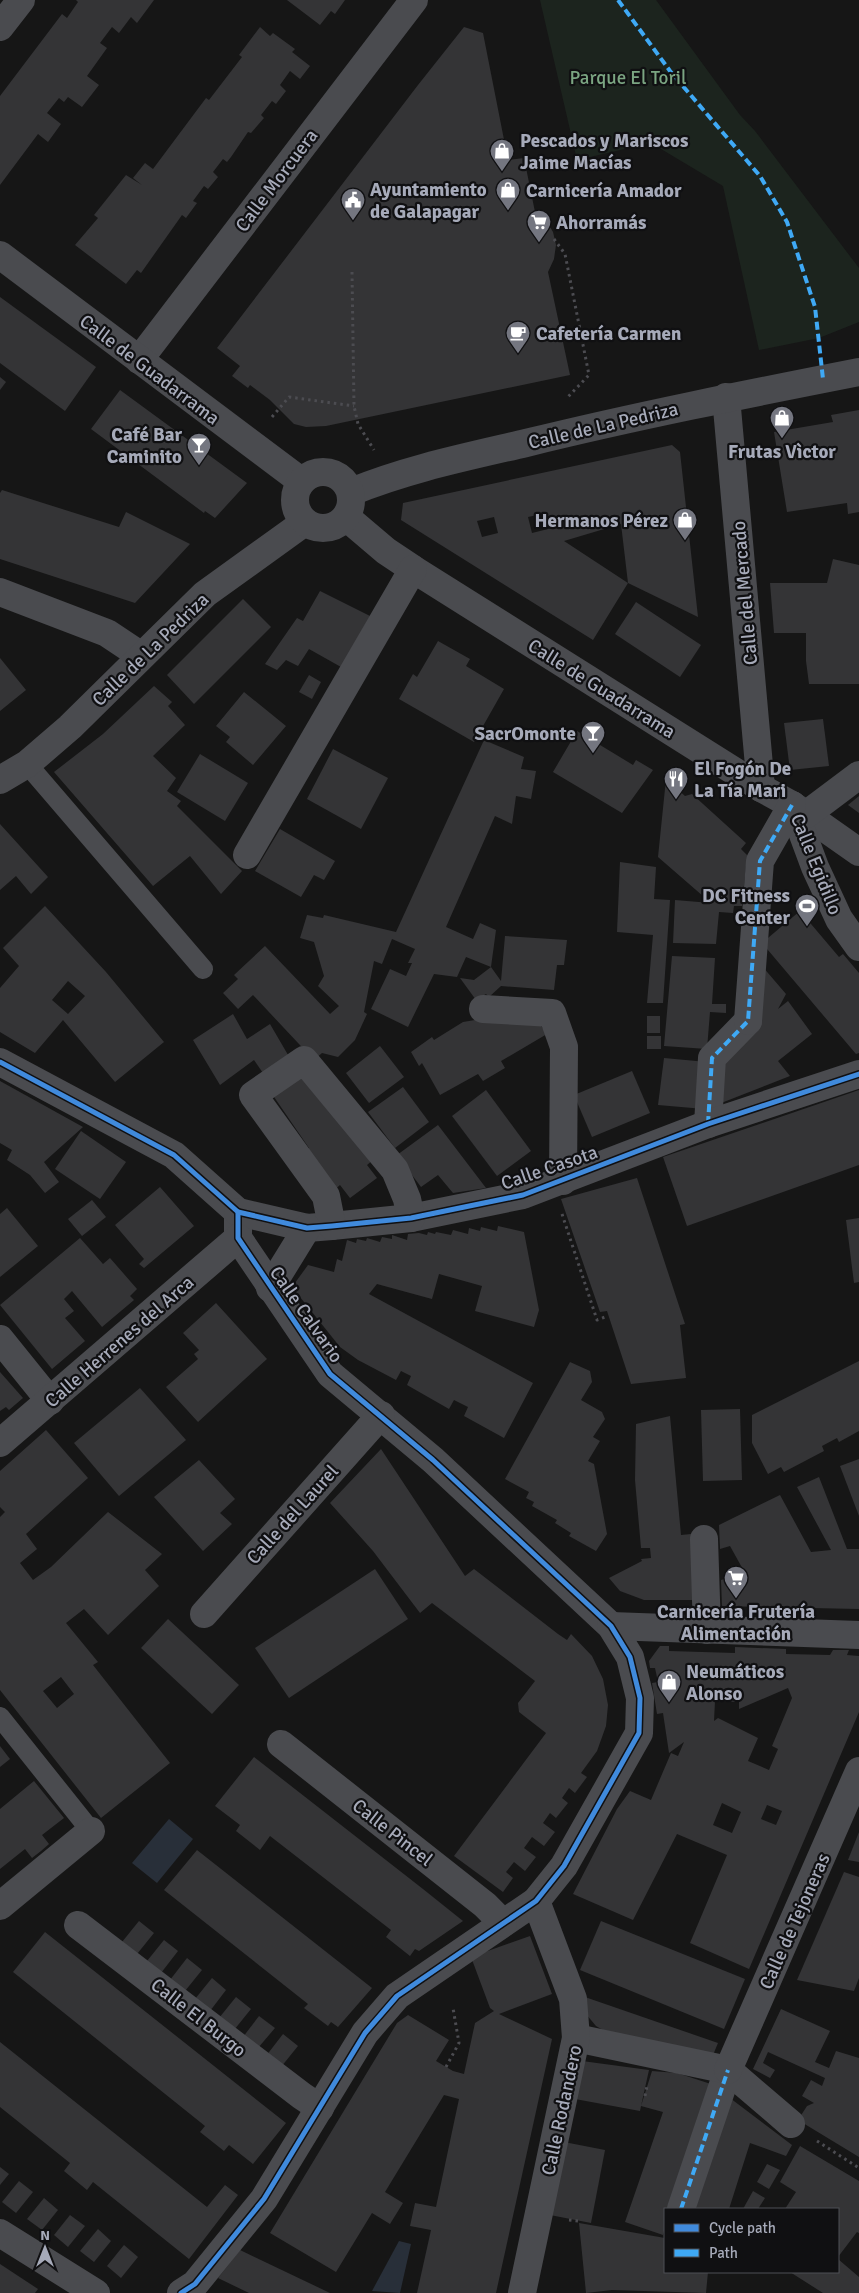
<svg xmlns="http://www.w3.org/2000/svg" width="859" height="2293" font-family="Signika,sans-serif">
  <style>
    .green { fill: #1c241e }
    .water { fill: #282f39 }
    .building { fill: #343436; fill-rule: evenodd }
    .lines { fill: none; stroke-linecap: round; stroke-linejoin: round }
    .path { stroke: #4c4c51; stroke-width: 3; stroke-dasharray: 2.5 4; stroke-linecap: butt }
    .service { stroke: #4a4b4f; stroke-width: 20 }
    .pedestrian { stroke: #4a4b4f; stroke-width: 28 }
    .minor { stroke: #4a4b4f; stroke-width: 28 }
    .tertiary { stroke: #4a4b4f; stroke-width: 28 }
    .quiet { stroke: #3fa9f5; stroke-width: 4; stroke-dasharray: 8 4; stroke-linecap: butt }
    .cycleway-casing { stroke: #101012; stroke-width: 8 }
    .cycleway { stroke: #408adc; stroke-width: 5 }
    .labels { text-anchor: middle; stroke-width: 4.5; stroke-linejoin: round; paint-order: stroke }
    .park-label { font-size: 19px; fill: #7ba582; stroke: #101012 }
    .poi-label { font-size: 19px; font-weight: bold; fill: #a6aab9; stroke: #101012; text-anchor: start }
    .street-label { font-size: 19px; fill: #a6aab9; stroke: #101012 }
  </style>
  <rect width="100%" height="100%" fill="#161616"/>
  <polygon class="green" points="540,0 656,0 740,115 755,131 859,268 859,322 819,338 759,350 723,186 651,143 577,160"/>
  <g class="water">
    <polygon points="169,1819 193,1839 157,1883 132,1863"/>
    <polygon points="399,2241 411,2244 400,2293 372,2291"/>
  </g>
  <g class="building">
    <polygon points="76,0 154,0 137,23 131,17 119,33 112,27 100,43 107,48 87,76 99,85 82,107 68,97 64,102 59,98 47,113 61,124 48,142 38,134 0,185 0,96 62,14 67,18 78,2"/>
    <polygon points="287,0 345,0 335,14 331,11 320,25"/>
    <polygon points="260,27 270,36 273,33 295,49 292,52 310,66 300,79 290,71 280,85 286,91 276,104 272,101 261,115 264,118 251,133 248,132 231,157 227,162 223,159 213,172 218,177 208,189 204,186 193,201 197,203 186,218 182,215 141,273 137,270 126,284 75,245 98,218 94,215 126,175 142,185 133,178 145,163 153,169 206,98 209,100 242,57 239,55"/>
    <polygon points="464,27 483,33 508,160 524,158 535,212 546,220 553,232 556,245 554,259 548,272 570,375 326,426 306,427 294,424 270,400 250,385 248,388 232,376 240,366 217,348 418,85"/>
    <polygon points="0,297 96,367 65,411 0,363"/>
    <polygon points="0,377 6,382 0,390"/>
    <polygon points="120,390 247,483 215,518 205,511 204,513 91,429"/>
    <polygon points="859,410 859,512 848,514 847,503 787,512 774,432 833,422 831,415"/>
    <path d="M672,445L680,452L698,617L628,583L621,524L564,541L628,583L593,640L401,520L403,503ZM547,513L552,528L532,533L528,517ZM494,517L498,533L482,537L477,521Z"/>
    <polygon points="2,490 119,527 126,512 190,544 135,603 0,559 0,493"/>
    <polygon points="833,559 859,565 859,684 809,684 806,661 806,633 774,633 770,583 827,583"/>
    <polygon points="320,591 370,616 341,667 309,649 298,666 286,660 277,670 265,664 297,618 303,621"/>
    <polygon points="243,599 271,627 194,704 167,675"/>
    <polygon points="636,602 701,645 680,677 615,634"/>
    <polygon points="438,641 470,659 466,666 504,689 474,742 399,699 413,674 417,677"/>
    <polygon points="0,658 26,690 0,711"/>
    <polygon points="309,675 321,682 312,699 299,692"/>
    <polygon points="154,686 172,702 168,706 185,725 153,756 176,778 167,791 181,801 177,806 242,871 221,894 190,856 153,886 54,772 103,734"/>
    <polygon points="244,692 286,726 253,765 226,742 230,737 216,726"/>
    <polygon points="823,719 829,766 790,770 784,723"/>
    <polygon points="577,731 633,765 636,760 653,770 622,813 553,772"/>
    <polygon points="484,740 524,757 521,769 536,771 531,799 516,796 512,824 495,816 446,927 473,939 480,923 496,930 491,967 501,981 505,936 567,940 564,965 557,965 554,990 501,986 489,997 486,994 476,1000 460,978 474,980 491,967 466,957 457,977 434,974 408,1027 371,1009 390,969 406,976 412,963 408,963 415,949 392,939 382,964 374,961 364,1012 367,1014 355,1040 338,1057 322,1053 314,1060 253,995 238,1009 223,993 238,979 234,975 265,946 330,1014 339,1006 318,986 324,976 314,942 300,938 307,915 323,918 324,915 396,932"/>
    <polygon points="333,749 388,778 361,829 307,799"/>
    <polygon points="200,754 248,783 225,821 177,792"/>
    <polygon points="666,779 685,796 692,794 746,843 741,849 747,855 742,906 734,906 733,913 719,912 716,944 673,943 675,900 711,903 658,857"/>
    <polygon points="859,796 859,813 848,805"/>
    <polygon points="0,824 48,877 31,894 16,876 0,890"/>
    <polygon points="280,829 335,861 324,880 314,875 301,897 255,871"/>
    <polygon points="620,862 656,867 654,899 670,900 663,1003 647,1003 653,935 617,932"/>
    <path d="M45,906L106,972L164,1042L115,1082L63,1020L35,1053L0,1032V988L19,966L3,948ZM68,981L85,996L68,1014L52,1000Z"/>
    <polygon points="800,911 839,957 843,954 859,973 859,1053 856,1054 762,943"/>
    <polygon points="672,956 715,958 712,1004 726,1004 726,1013 710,1012 707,1049 664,1046"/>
    <polygon points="756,959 786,994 778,1009 788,1001 812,1034 778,1061 790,1076 711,1107 715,1058 754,1027"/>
    <polygon points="233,1014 247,1039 270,1024 291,1060 265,1076 254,1060 220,1085 193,1040"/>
    <rect x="647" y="1016" width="13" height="17"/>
    <polygon points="481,1019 539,1023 547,1034 501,1061 505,1068 483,1081 478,1074 440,1095 422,1063 419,1066 411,1052 432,1037 434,1040 463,1022"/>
    <rect x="647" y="1036" width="14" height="13"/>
    <polygon points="380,1046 404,1077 369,1103 346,1073"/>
    <polygon points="664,1058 707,1062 704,1109 658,1105"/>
    <polygon points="302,1068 374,1159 367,1165 377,1178 350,1198 340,1185 332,1192 305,1151 309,1148 270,1091"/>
    <polygon points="632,1071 650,1113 592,1137 574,1095"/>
    <polygon points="0,1081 83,1127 44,1162 59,1182 45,1193 30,1175 7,1160 12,1150 0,1143"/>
    <polygon points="403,1087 429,1122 395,1148 368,1112"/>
    <polygon points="486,1090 531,1151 497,1176 452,1116"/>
    <polygon points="859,1090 859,1165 687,1226 663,1157"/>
    <polygon points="438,1125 486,1188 453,1193 438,1175 421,1187 397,1155"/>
    <polygon points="81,1131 126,1162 100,1199 55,1169"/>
    <polygon points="637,1178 685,1324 680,1325 686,1378 631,1384 607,1311 600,1312 561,1199"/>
    <polygon points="160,1187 194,1226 144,1268 139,1264 144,1259 115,1225"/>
    <polygon points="92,1200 106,1217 82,1236 68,1219"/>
    <polygon points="7,1208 38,1246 0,1277 0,1214"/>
    <polygon points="859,1218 859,1282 854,1283 846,1220"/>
    <polygon points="498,1226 524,1232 539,1310 534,1327 475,1311 482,1286 439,1274 432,1299 377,1284 369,1294 533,1383 504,1438 464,1416 468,1407 454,1400 449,1409 407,1385 411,1376 401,1371 396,1380 358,1360 340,1347 292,1287 308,1265 334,1272 337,1259 342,1261 347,1240 356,1243 357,1239 366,1241 367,1238 380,1242 382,1237 392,1239 392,1235 407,1240 408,1234 419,1233 427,1235 428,1232 435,1234 436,1232 451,1235 453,1230 468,1234 469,1228 480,1231 481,1227 497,1231"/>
    <polygon points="80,1238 103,1264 110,1258 137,1289 130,1296 134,1300 102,1327 72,1291 64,1299 74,1311 65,1318 85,1341 52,1369 0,1305"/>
    <polygon points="216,1303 267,1359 198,1422 166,1387 198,1359 194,1354 199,1350 183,1333"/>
    <polygon points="859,1361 859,1431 839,1442 837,1438 822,1446 824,1451 784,1472 781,1467 768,1474 752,1443 752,1415"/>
    <polygon points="570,1362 590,1371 592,1382 581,1400 602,1412 605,1419 593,1437 600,1441 588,1461 594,1464 607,1534 596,1551 569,1536 571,1533 555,1523 557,1520 532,1506 534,1502 526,1498 529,1492 505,1479"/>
    <polygon points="0,1372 23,1398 9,1410 6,1407 0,1411"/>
    <polygon points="140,1388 186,1440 119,1496 74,1443"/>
    <polygon points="740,1409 742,1480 703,1481 701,1410"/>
    <polygon points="670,1416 681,1535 691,1534 695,1600 644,1600 620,1591 609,1578 642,1561 641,1559 651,1558 650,1548 641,1548 635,1480 636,1424"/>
    <path d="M46,1430L88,1478L26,1534L37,1549L20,1563L33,1580L51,1567L108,1512L162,1554L145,1570L159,1586L108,1635L84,1609L66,1623L98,1662L93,1665L170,1763L101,1818L0,1690V1517L5,1512L0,1507V1471ZM61,1677L74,1694L57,1708L43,1691Z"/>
    <polygon points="381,1449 465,1576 474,1569 558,1634 567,1640 571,1634 592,1656 603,1679 608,1705 606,1726 597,1751 581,1773 587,1777 575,1793 569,1788 562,1798 568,1803 556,1818 550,1813 543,1823 555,1832 544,1846 532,1837 524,1848 536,1857 525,1871 514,1862 506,1872 513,1878 503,1892 454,1856 546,1733 519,1712 518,1703 535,1681 432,1603 420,1613 373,1551 330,1503"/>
    <polygon points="859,1459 859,1516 840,1466"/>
    <polygon points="199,1460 235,1499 220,1513 232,1524 203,1551 154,1497"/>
    <polygon points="819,1477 847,1549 859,1549 859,1609 722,1606 721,1580 745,1573 730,1546 720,1549 719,1525 780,1495 811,1552 831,1550 797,1487"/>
    <polygon points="375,1569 408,1619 289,1698 255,1648"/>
    <polygon points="168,1619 239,1685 212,1714 141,1648"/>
    <path d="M660,1646H669V1651L735,1653V1647L786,1649V1654L830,1655L833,1650H849L847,1655L859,1656V1712L749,1969L690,1943L727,1855L677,1834L633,1920L573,1894L617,1809L630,1791L651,1800L671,1753L678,1756L684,1742L669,1753L663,1713L657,1714L652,1683L658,1682L655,1668H650L649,1661ZM788,1688L792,1698L772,1746L778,1749L769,1770L748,1761L758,1738L718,1718L714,1721L715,1701L739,1702V1709ZM722,1803L741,1812L732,1833L713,1825ZM767,1805L782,1811L776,1825L761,1819Z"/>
    <polygon points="0,1746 10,1759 0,1767"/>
    <polygon points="254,1757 423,1889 463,1921 419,1951 415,1949 410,1956 386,1937 391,1930 270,1836 260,1850 236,1831 240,1825 215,1806"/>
    <polygon points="34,1781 64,1818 42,1835 49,1844 41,1851 32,1858 25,1849 0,1869 0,1809"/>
    <polygon points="859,1832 859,1862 848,1860"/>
    <polygon points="197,1850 372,1988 338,2027 331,2022 328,2026 304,2008 308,2004 164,1890"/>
    <polygon points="844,1872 859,1877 859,1978 854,1991 797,1980"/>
    <polygon points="139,1921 154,1933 137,1954 122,1942"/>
    <polygon points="601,1921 745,1979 724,2029 580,1970"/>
    <polygon points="45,1932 286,2123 253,2164 229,2145 224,2151 200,2132 205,2126 13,1972"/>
    <polygon points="530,1936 552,1994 499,2014 552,2039 496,2293 417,2293 431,2230 410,2226 415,2203 436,2207 459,2099 444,2095 385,2192 403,2203 390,2224 372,2213 336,2272 270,2233 397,2023 408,2015 449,2040 436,2061 453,2071 464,2074 475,2023 494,2011 490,2008 471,1957"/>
    <polygon points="164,1940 178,1951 161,1973 147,1961"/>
    <polygon points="187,1958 202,1970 185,1991 170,1980"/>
    <polygon points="212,1978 226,1990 210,2011 195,1999"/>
    <polygon points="582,1996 718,2043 713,2055 603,2030 596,2026 586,2014"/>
    <polygon points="236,1997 251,2009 234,2030 219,2018"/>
    <polygon points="781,2009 830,2031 815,2062 829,2068 836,2051 859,2058 859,2157 798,2120 807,2106 814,2103 802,2096 811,2080 822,2086 825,2078 768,2052 763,2063 775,2070 770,2078 753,2069"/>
    <polygon points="259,2016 275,2028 258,2048 243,2037"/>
    <polygon points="283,2034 298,2046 281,2067 266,2056"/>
    <polygon points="0,2042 207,2207 225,2185 238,2195 189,2259 93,2182 87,2190 64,2171 70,2163 0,2107"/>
    <polygon points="582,2061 649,2070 641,2106 652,2071 677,2073 714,2085 671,2209 665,2209 665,2227 663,2235 625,2222 663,2112 641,2106 640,2111 575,2099"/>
    <polygon points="726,2095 792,2145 786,2156 750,2143 729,2209 687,2209"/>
    <polygon points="564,2142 605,2150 591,2223 550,2215"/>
    <polygon points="800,2146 859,2181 859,2233 857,2232 838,2257 838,2209 785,2209 796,2192 780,2182"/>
    <polygon points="767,2164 780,2170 769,2189 757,2182"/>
    <polygon points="0,2167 9,2174 0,2185"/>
    <polygon points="19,2181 33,2192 16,2213 2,2202"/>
    <polygon points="753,2191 765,2198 758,2209 743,2209"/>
    <polygon points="44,2198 58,2210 42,2230 27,2219"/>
    <polygon points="70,2215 85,2226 68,2247 54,2235"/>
    <polygon points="579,2223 665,2238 665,2272 708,2272 706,2293 612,2290 586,2293"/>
    <polygon points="98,2229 111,2241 94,2262 80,2251"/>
    <polygon points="124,2245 138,2257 121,2278 107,2266"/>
    <polygon points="240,2250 330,2293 249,2293 218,2278"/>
    <polygon points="838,2259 859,2277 859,2293 823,2293 790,2272 838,2272"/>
    <polygon points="0,2264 38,2289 35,2293 0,2293"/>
  </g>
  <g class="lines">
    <g class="path">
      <polyline points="554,239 565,254 589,375 566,399"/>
      <polyline points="352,272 354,406 358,424 374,450"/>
      <polyline points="272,417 289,397 354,406"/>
      <polyline points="562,1214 597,1320 605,1317"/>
      <polyline points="446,2067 459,2043 453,2008"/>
      <polyline points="645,2096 647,2086"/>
      <polyline points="817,2141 859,2168"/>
      <polyline points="569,2220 579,2221"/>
    </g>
    <g class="service">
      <polyline points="27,764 203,969"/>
      <polyline points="0,1717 91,1831"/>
    </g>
    <g class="pedestrian">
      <polyline points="708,1124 712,1058 748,1021"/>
      <polyline points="681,2209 728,2070"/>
    </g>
    <g class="minor">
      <polyline points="0,27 21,0"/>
      <polyline points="139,360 414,0"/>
      <polyline points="726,397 761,788"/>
      <path d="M351,492C407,469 466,457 526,443C636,416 747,394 859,372"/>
      <polyline points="346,517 386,551 413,569 761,788 792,805 859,852"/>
      <polyline points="0,592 107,633 140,655"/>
      <polyline points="0,780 27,764 70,727 205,594 305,522"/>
      <polyline points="792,805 815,867 839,919 859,947"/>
      <polyline points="807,814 859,775"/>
      <polyline points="247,855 413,569"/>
      <polyline points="483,1009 552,1013 564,1047 563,1181"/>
      <polyline points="748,1021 760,861 792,805"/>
      <polyline points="0,1062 174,1155 238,1212 238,1238 330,1374 433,1460 611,1626 630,1657 640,1698 639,1733 564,1866 536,1901 397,1996 365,2033 264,2199 195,2284 181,2293"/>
      <polyline points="238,1212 307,1228 332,1226 411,1218 523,1195 708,1124 859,1074"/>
      <polyline points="332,1226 326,1196 253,1095 304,1060 395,1170 407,1199 411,1218"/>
      <polyline points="270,1288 307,1228"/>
      <polyline points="0,1339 50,1401"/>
      <polyline points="0,1443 238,1238"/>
      <polyline points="704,1539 707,1630"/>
      <polyline points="204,1614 381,1415"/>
      <polyline points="611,1626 859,1635"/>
      <polyline points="281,1744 485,1905 503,1923"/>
      <polyline points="0,1906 91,1831"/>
      <polyline points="78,1925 302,2096 320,2108"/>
      <polyline points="576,2038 728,2070 791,2124"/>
      <polyline points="728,2070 859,1771"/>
      <polyline points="0,2233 96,2293"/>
      <polyline points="522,2293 576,2038 573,1999 536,1901"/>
    </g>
    <g class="tertiary">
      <polyline points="0,255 301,481"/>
      <circle cx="323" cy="500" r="28"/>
    </g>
    <g class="quiet">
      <polyline points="618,0 670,71 760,176 787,222 815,307 823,379"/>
      <polyline points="708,1124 712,1058 748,1021 760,861 792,805"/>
      <polyline points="681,2209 728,2070"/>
    </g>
    <defs>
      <g id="cycleway">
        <polyline points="0,1062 174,1155 238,1212 238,1238 330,1374 433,1460 611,1626 630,1657 640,1698 639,1733 564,1866 536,1901 397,1996 365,2033 264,2199 195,2284 181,2293"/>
        <polyline points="238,1212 307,1228 332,1226 411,1218 523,1195 708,1124 859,1074"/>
      </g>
    </defs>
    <use href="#cycleway" class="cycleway-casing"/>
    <use href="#cycleway" class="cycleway"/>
  </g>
  <defs>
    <symbol id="shop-pin" viewBox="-11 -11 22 30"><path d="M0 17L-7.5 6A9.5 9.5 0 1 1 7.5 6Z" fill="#747680" stroke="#101012"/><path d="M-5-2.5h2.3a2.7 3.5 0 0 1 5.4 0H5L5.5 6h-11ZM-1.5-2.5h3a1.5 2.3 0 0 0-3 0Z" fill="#fff"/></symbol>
    <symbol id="civic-pin" viewBox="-11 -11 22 30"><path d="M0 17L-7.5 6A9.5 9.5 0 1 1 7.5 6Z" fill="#747680" stroke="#101012"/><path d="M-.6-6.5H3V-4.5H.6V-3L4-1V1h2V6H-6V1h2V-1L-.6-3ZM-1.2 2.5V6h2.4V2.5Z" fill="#fff"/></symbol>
    <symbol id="supermarket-pin" viewBox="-11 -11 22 30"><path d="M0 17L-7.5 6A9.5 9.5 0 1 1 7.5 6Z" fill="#747680" stroke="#101012"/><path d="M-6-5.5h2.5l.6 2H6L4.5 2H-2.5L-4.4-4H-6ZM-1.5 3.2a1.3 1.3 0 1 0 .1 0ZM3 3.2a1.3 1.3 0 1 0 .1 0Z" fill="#fff"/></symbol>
    <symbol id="cafe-pin" viewBox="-11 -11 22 30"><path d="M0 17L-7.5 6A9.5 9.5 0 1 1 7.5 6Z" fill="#747680" stroke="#101012"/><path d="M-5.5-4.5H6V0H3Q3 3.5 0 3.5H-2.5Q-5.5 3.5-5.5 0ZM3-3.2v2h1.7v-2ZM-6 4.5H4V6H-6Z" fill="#fff"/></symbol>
    <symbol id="bar-pin" viewBox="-11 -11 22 30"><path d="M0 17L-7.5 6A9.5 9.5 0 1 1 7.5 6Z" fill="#747680" stroke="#101012"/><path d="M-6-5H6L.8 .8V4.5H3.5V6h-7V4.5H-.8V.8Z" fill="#fff"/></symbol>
    <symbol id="restaurant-pin" viewBox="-11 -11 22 30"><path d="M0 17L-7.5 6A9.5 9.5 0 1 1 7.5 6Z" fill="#747680" stroke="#101012"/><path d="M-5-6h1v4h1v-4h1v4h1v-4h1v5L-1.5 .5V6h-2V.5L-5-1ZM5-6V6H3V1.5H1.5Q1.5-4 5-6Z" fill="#fff"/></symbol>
    <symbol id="stadium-pin" viewBox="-11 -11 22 30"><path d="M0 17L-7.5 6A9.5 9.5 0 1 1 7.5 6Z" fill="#747680" stroke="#101012"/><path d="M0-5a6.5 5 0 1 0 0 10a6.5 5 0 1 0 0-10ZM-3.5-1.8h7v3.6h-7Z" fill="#fff"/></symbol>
  </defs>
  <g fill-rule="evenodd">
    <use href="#shop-pin" x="488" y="137" width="28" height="38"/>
    <use href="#shop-pin" x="494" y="176" width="28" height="38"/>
    <use href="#civic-pin" x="339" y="186" width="28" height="38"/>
    <use href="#supermarket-pin" x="525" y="208" width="28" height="38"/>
    <use href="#cafe-pin" x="504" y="319" width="28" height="38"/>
    <use href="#shop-pin" x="768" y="404" width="28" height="38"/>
    <use href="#bar-pin" x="185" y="431" width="28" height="38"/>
    <use href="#shop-pin" x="671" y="506" width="28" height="38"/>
    <use href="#bar-pin" x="579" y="719" width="28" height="38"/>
    <use href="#restaurant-pin" x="662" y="765" width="28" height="38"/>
    <use href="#stadium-pin" x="793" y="892" width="28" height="38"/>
    <use href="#supermarket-pin" x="722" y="1564" width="28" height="38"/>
    <use href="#shop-pin" x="655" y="1668" width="28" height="38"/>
  </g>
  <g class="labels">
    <g class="park-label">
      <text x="628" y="84">Parque El Toril</text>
    </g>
    <g class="poi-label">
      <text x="520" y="147">Pescados y Mariscos<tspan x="520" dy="22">Jaime Macías</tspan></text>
      <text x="370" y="196">Ayuntamiento<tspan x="370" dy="22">de Galapagar</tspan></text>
      <text x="526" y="197">Carnicería Amador</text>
      <text x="556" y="229">Ahorramás</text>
      <text x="536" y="340">Cafetería Carmen</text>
      <text x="182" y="441" text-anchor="end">Café Bar<tspan x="182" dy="22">Caminito</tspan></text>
      <text x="782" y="458" text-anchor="middle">Frutas Vìctor</text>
      <text x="668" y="527" text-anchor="end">Hermanos Pérez</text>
      <text x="576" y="740" text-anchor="end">SacrOmonte</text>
      <text x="694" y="775">El Fogón De<tspan x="694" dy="22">La Tía Mari</tspan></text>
      <text x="790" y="902" text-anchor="end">DC Fitness<tspan x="790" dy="22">Center</tspan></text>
      <text x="736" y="1618" text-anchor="middle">Carnicería Frutería<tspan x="736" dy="22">Alimentación</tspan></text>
      <text x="686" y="1678">Neumáticos<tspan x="686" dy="22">Alonso</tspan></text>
    </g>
    <g class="street-label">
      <text transform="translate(276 180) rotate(-53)" y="7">Calle Morcuera</text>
      <text transform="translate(150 369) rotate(37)" y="7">Calle de Guadarrama</text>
      <text transform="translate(603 425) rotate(-13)" y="7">Calle de La Pedriza</text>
      <text transform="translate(744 593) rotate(-95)" y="7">Calle del Mercado</text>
      <text transform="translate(150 649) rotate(-44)" y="7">Calle de La Pedriza</text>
      <text transform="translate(602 688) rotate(32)" y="7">Calle de Guadarrama</text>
      <text transform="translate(817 864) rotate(68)" y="7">Calle Egidillo</text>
      <text transform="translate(549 1167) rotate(-19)" y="7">Calle Casota</text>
      <text transform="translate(307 1314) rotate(55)" y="7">Calle Calvario</text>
      <text transform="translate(119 1341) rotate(-41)" y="7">Calle Herrenes del Arca</text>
      <text transform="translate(292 1514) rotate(-48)" y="7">Calle del Laurel</text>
      <text transform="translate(393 1832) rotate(38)" y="7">Calle Pincel</text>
      <text transform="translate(794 1921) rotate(-66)" y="7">Calle de Tejoneras</text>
      <text transform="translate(199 2017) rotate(38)" y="7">Calle El Burgo</text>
      <text transform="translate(561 2110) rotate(-78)" y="7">Calle Rodandero</text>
    </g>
  </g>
  <rect x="664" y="2208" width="175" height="65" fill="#101012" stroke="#4c4e55"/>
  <rect x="674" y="2224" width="25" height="8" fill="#408adc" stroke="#4c4e55"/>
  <text x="709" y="2233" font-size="15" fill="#a6aab9">Cycle path</text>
  <rect x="674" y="2249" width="25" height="8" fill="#3fa9f5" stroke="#4c4e55"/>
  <text x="709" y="2258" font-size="15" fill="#a6aab9">Path</text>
  <g transform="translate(45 2248)" stroke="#101012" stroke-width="4" paint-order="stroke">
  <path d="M0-4L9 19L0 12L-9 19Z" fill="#a6aab9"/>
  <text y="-8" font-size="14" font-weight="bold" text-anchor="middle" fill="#a6aab9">N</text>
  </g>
</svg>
